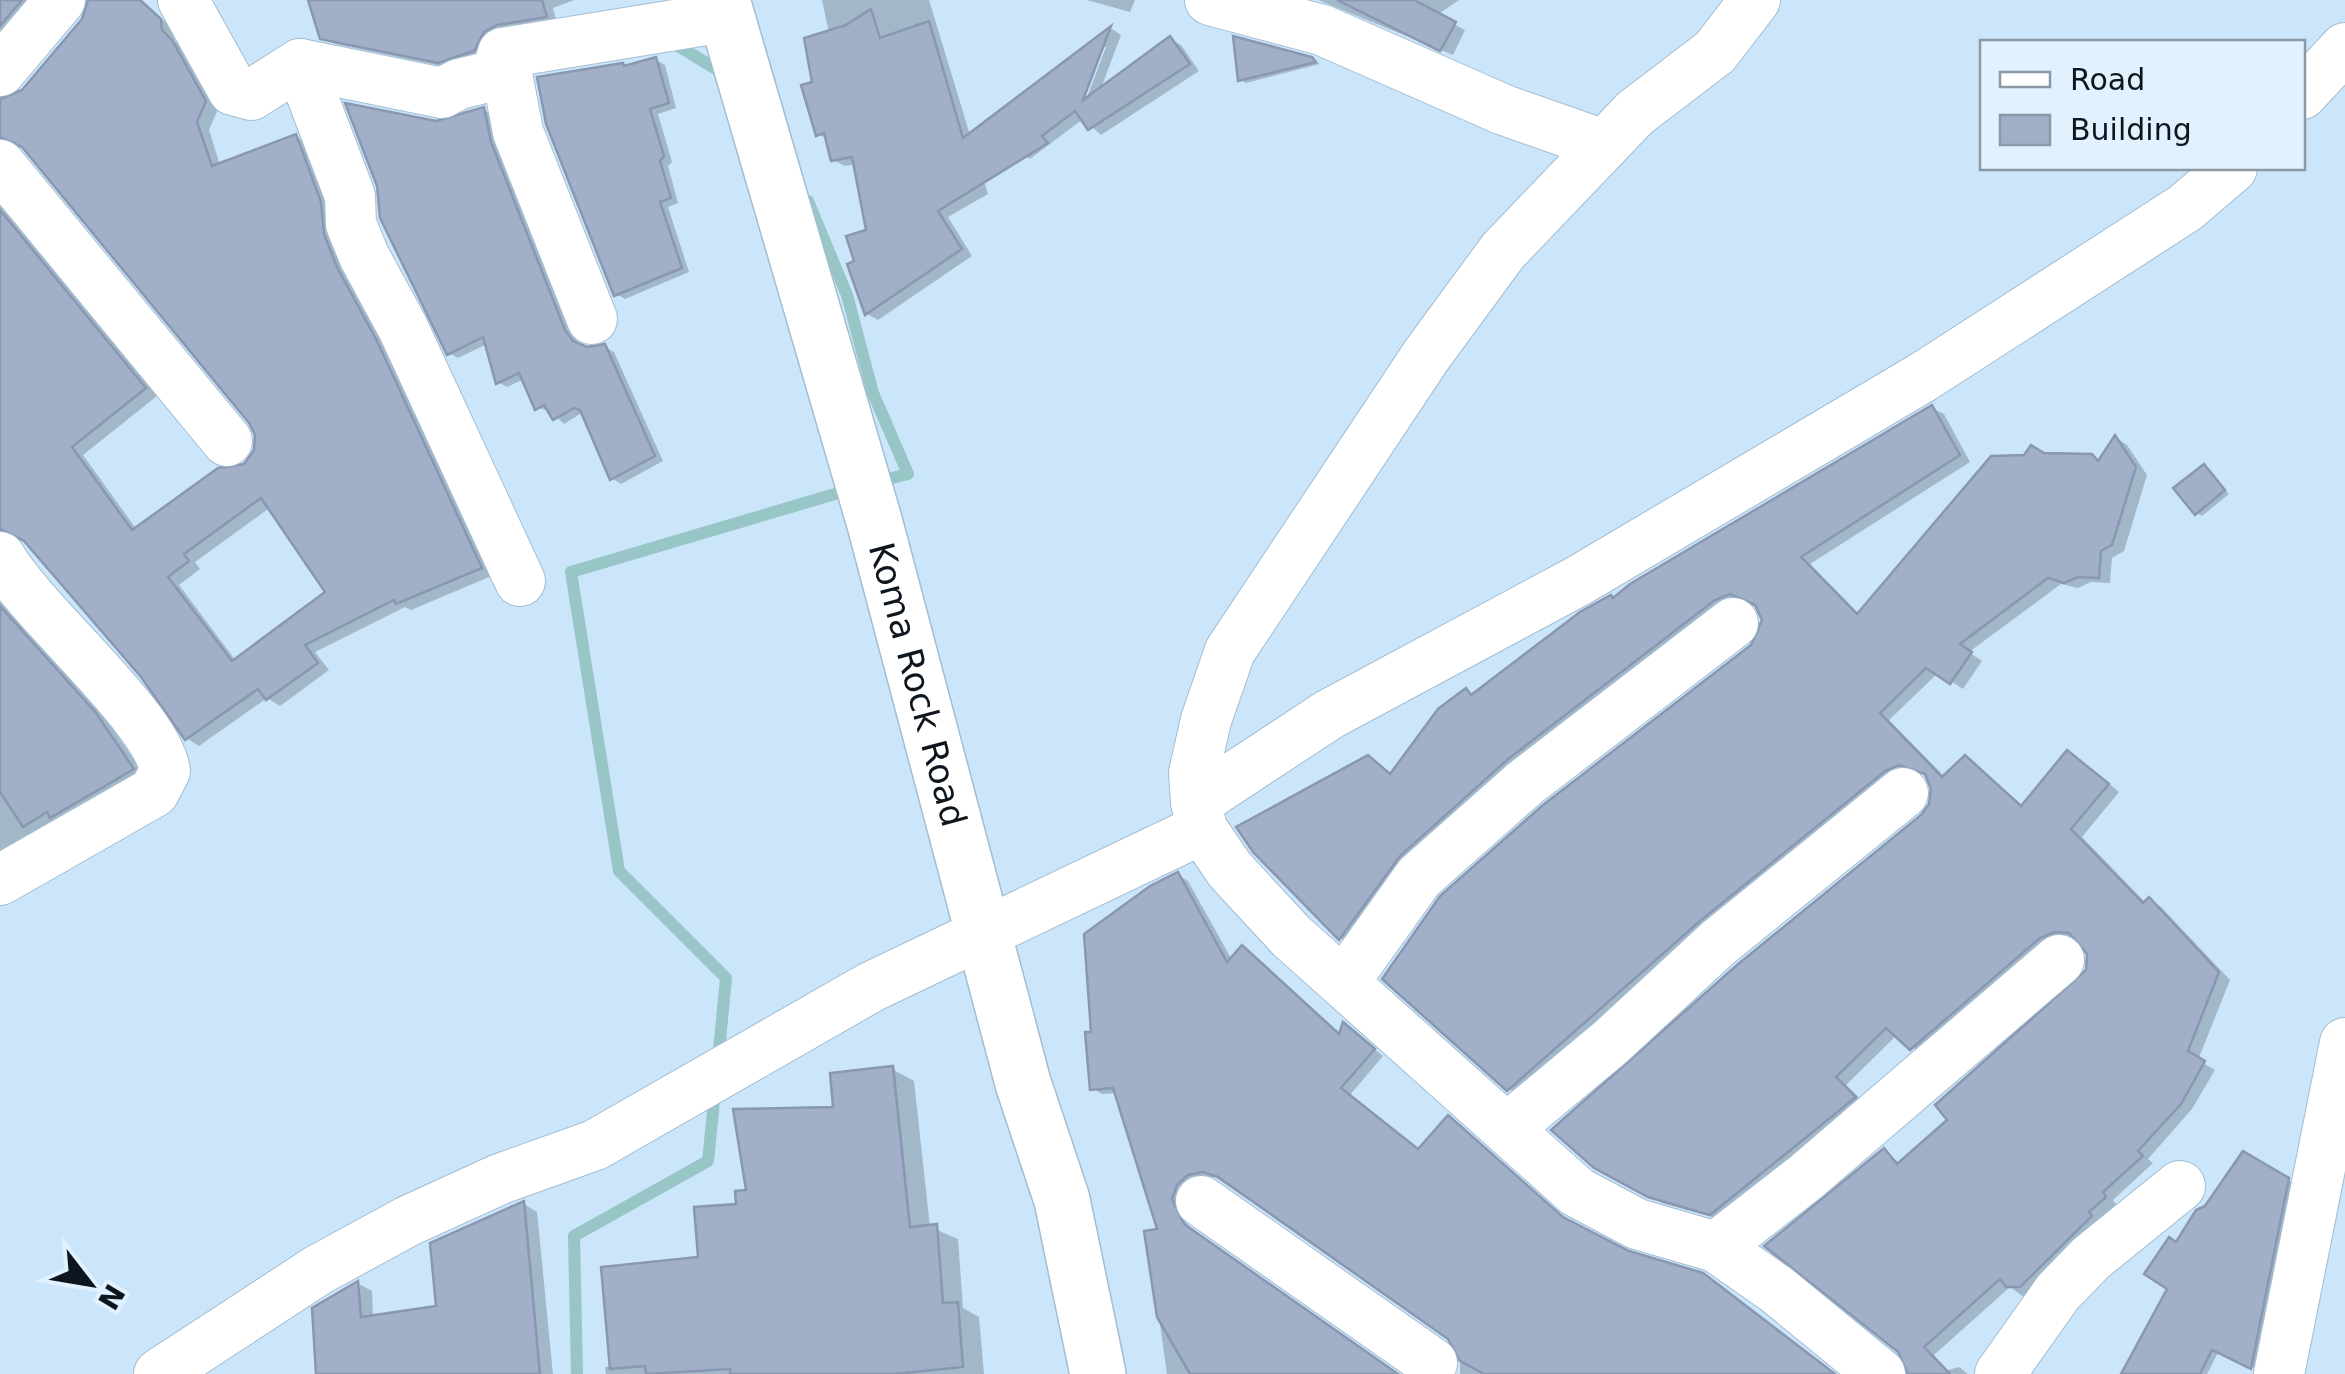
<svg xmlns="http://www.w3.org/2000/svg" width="2345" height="1374" font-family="'DejaVu Sans',sans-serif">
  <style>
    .shadow { fill: #0003; fill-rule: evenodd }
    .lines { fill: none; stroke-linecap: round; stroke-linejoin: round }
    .stream { stroke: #98c5c6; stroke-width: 12 }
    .building { fill: #a1afc9; stroke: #8997b0; stroke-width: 2.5; fill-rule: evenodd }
    .minor-casing { stroke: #a3bdd1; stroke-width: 52 }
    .secondary-casing { stroke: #a3bdd1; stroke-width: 58 }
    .minor { stroke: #fff; stroke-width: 50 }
    .secondary { stroke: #fff; stroke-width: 55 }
    .labels { text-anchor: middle; stroke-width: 8; stroke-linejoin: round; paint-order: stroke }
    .street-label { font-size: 35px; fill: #0d161e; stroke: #e1f1fe }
  </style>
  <rect width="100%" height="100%" fill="#cbe6fb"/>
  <g class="shadow">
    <polygon points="0,0 42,0 0,52"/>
    <path d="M90,0H142L173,29L174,39L185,50L218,109L209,130L220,165L296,137L308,144L390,350L494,575L411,610L405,607L315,652L329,670L280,706L267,698L199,746L186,738L143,675L23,537L0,539V205L157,396L83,455L137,530L246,466L256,453L258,437L251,421L22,144L0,147V101L24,91L91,7ZM271,507L329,593L236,661L179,585L200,569L195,562Z"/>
    <polygon points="311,0 574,0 553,8 557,23 451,68 335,44 323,37"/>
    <polygon points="822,0 929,0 988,194 948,217 972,256 878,320 867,314 850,265 858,263 869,232 856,164 845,166 833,160 828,140 819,134 815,84 829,33"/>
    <polygon points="1087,0 1135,0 1130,12"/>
    <polygon points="1318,0 1459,0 1437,15 1465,30 1453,55"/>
    <path d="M1112,29L1121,35L1100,91L1170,39L1181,45L1199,71L1101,135L1083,119L1030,159L1020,153L1011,102ZM1101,47H1106L1081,113L1077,111Z"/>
    <polygon points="656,60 665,65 676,108 658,114 672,162 668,166 678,203 668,207 689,272 625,299 616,294 623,65"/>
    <polygon points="1314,61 1320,64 1246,83 1241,80"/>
    <polygon points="484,110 493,115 500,149 574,337 582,347 604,347 614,352 663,461 621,484 612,478 583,412 564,424 551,411 537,408 524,379 507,387 498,382 487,344 458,358 449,353 436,124"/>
    <polygon points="1932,408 1944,414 1970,462 1810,564 1860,615 2044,455 2091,457 2100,462 2116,438 2127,445 2147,475 2124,551 2112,558 2110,583 2091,582 2078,588 2061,584 1969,652 1982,661 1963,689 1938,673 1889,720 1945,777 1966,758 2024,807 2068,753 2080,760 2119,792 2082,837 2146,903 2149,900 2161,907 2230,980 2198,1060 2215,1070 2192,1109 2148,1159 2153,1163 2113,1200 2116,1204 2025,1298 2010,1287 1934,1355 1948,1370 1959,1367 1968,1374 1908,1374 1884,1151 1901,1164 1951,1121 2080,983 2090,956 2084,942 2068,937 2052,944 1923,1055 1897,1035 1846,1085 1865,1104 1723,1220 1662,1203 1608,1174 1923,817 1932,805 1934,789 1928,775 1913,770 1897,776 1520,1096 1509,1089 1753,647 1764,620 1758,606 1744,600 1728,606 1351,945 1340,938 1368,758 1392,775 1466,691 1474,696 1615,600"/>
    <polygon points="2204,467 2229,494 2202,516 2197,513"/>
    <polygon points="0,596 109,723 145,776 0,852"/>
    <polygon points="1178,875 1188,881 1232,960 1243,948 1253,954 1341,1036 1345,1025 1383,1056 1350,1095 1420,1151 1448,1118 1572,1225 1628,1254 1714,1282 1813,1357 1799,1374 1460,1374 1460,1349 1450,1338 1215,1177 1201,1179 1187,1191 1184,1220 1195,1233 1395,1374 1167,1374 1147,1233 1160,1231 1117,1093 1102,1094 1092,1088 1086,935"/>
    <polygon points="892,1069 914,1081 930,1227 958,1239 963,1308 979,1317 984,1374 606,1374 605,1367 613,1366 701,1260 749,1192 836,1109"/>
    <polygon points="2244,1154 2293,1183 2256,1369 2219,1351 2207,1374 2124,1374 2170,1288 2177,1244"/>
    <polygon points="524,1204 537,1212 553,1374 318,1374 314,1310 359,1284 372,1291 373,1318 438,1308"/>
  </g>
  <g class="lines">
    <g class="stream">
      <polyline points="670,41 726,75"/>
      <polyline points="808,201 847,295 873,393 908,474 876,482"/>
      <polyline points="718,1061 726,978 619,871 571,572 852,489"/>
      <polyline points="577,1374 574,1236 708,1161 715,1091"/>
    </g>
  </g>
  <g class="building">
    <polygon points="0,0 22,0 0,26"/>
    <path d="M88,0H140L161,19L162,30L172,40L206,101L197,122L212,166L296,134L321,202L324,234L337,267L377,341L482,568L396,604L394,600L305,645L318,663L266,700L258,689L185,740L141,677L24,541L0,529V210L146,388L72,447L132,530L218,468L244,464L254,450L255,435L249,423L22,147L0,137V99L22,90L82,19ZM261,498L325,592L232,661L168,577L189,561L184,554Z"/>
    <polygon points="308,0 542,0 547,17 497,25 484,32 474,51 438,63 320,39"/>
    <polygon points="1337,0 1414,0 1456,22 1440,51"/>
    <polygon points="871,9 880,38 929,21 963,138 1111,26 1083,100 1170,36 1190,64 1088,130 1075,111 1042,136 1048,143 938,211 962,249 865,315 847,264 854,261 846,236 866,230 852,157 831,161 824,133 816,136 801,85 812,82 804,38 846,25"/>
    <polygon points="1233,36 1312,57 1316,62 1238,81"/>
    <polygon points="656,57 669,103 650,109 664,156 660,161 671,198 660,202 682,268 614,296 546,124 537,77 623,63 624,66"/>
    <polygon points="345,103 436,121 484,107 491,142 565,330 573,341 587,347 605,344 655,456 610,480 580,410 574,408 553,420 544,405 535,410 519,373 496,384 483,337 447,355 380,218 377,186"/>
    <polygon points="1932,405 1960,455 1801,557 1857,614 1991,456 2024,455 2031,445 2044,453 2092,454 2098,461 2115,435 2136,467 2112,545 2101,551 2099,578 2078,577 2064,583 2048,578 1960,644 1972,652 1950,684 1926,668 1880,713 1942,777 1965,755 2021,806 2067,750 2109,784 2071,829 2143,903 2149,897 2219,972 2188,1051 2205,1061 2181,1104 2138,1151 2143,1156 2103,1192 2106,1197 2089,1212 2092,1216 2020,1287 2006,1287 2000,1279 1924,1347 1950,1374 1908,1374 1898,1352 1764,1246 1884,1148 1897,1164 1947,1120 1935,1105 2086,970 2087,954 2069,933 2055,932 2040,938 1910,1050 1886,1028 1836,1077 1856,1097 1710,1215 1648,1197 1594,1168 1551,1130 1737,965 1921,815 1929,804 1931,789 1925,774 1899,765 1885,771 1700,921 1507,1091 1382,979 1440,896 1543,805 1751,645 1762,620 1755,605 1730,594 1715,600 1507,760 1400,856 1339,940 1253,852 1236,827 1368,755 1390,774 1438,709 1466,688 1471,695 1580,612 1611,595 1613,598 1630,584"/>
    <polygon points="2204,464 2225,490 2195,515 2173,488"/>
    <polygon points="0,606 96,713 134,769 50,818 47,812 23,827 0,792"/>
    <polygon points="1178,872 1227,962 1242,945 1339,1034 1343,1022 1375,1049 1341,1088 1418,1149 1448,1115 1563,1217 1629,1251 1703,1273 1835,1374 1484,1374 1460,1361 1448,1339 1218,1177 1203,1172 1188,1175 1177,1185 1172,1199 1184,1224 1398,1374 1190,1374 1157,1317 1144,1231 1157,1229 1113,1088 1090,1090 1085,1032 1091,1032 1084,934 1150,886"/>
    <polygon points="893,1066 910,1227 937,1224 943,1303 958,1302 963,1367 895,1374 730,1374 730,1369 646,1374 645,1366 610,1369 601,1267 698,1257 694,1207 736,1204 735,1191 746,1190 733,1109 833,1107 830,1073"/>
    <polygon points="2243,1151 2289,1178 2251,1369 2212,1350 2200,1374 2121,1374 2167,1289 2144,1274 2169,1237 2176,1242 2196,1210 2205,1206"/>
    <polygon points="524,1201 540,1374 316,1374 312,1308 358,1281 361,1317 436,1306 430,1243"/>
  </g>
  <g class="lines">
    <defs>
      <g id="minor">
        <polyline points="183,0 233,90 251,95 300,64 442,93 459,84 496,75 503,53 724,17"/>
        <polyline points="1210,0 1322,30 1504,110 1604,145"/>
        <polyline points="1755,0 1715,52 1635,113 1503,251 1426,356 1230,651 1206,720 1194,773 1196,802 1202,829 1230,870 1291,936 1577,1192 1637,1224 1716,1247 1776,1289 1880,1374"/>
        <polyline points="503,53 518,132 592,319"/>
        <polyline points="300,64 350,196 351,224 364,256 403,328 520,581"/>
        <polyline points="0,71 60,0"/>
        <polyline points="2302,94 2345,48"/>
        <polyline points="0,165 227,441"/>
        <path d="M0,557C32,613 158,718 165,771L154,792L0,880"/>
        <polyline points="1196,802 1330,714 1578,581 1923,377 2185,208 2232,168"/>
        <polyline points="1344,982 1419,877 1525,783 1733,623"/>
        <polyline points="1509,1127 1611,1042 1718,943 1903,793"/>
        <polyline points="1201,1201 1432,1363"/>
        <polyline points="1716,1247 1806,1177 2059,960"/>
        <polyline points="159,1374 318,1270 408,1221 500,1179 595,1145 871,987 1202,829"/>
        <polyline points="2000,1374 2058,1292 2091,1258 2180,1186"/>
        <polyline points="2279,1374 2345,1043"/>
      </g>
      <g id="secondary">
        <path id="s1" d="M722,0L875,524L1023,1083L1062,1200L1098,1374"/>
      </g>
    </defs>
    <use href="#minor" class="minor-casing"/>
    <use href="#secondary" class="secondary-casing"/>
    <use href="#minor" class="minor"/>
    <use href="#secondary" class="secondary"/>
  </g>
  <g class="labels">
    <g class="street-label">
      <text dy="12" stroke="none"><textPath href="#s1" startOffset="712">Koma Rock Road</textPath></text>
    </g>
  </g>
  <rect x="1980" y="40" width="325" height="130" fill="#e1f1fe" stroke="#8c99a4" stroke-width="2.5"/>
  <rect x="2000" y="72" width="50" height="15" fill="#ffffff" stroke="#8c99a4" stroke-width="2.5"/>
  <text x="2070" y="90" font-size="30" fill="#0d161e">Road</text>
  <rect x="2000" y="115" width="50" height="30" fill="#a1afc9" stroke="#8c99a4" stroke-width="2.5"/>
  <text x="2070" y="140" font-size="30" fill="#0d161e">Building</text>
  <g transform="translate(90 1284) rotate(121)" stroke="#e1f1fe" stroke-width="8" paint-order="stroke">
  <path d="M0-8L18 38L0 25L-18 38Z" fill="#0d161e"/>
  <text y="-15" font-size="28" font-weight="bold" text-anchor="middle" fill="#0d161e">N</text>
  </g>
</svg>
